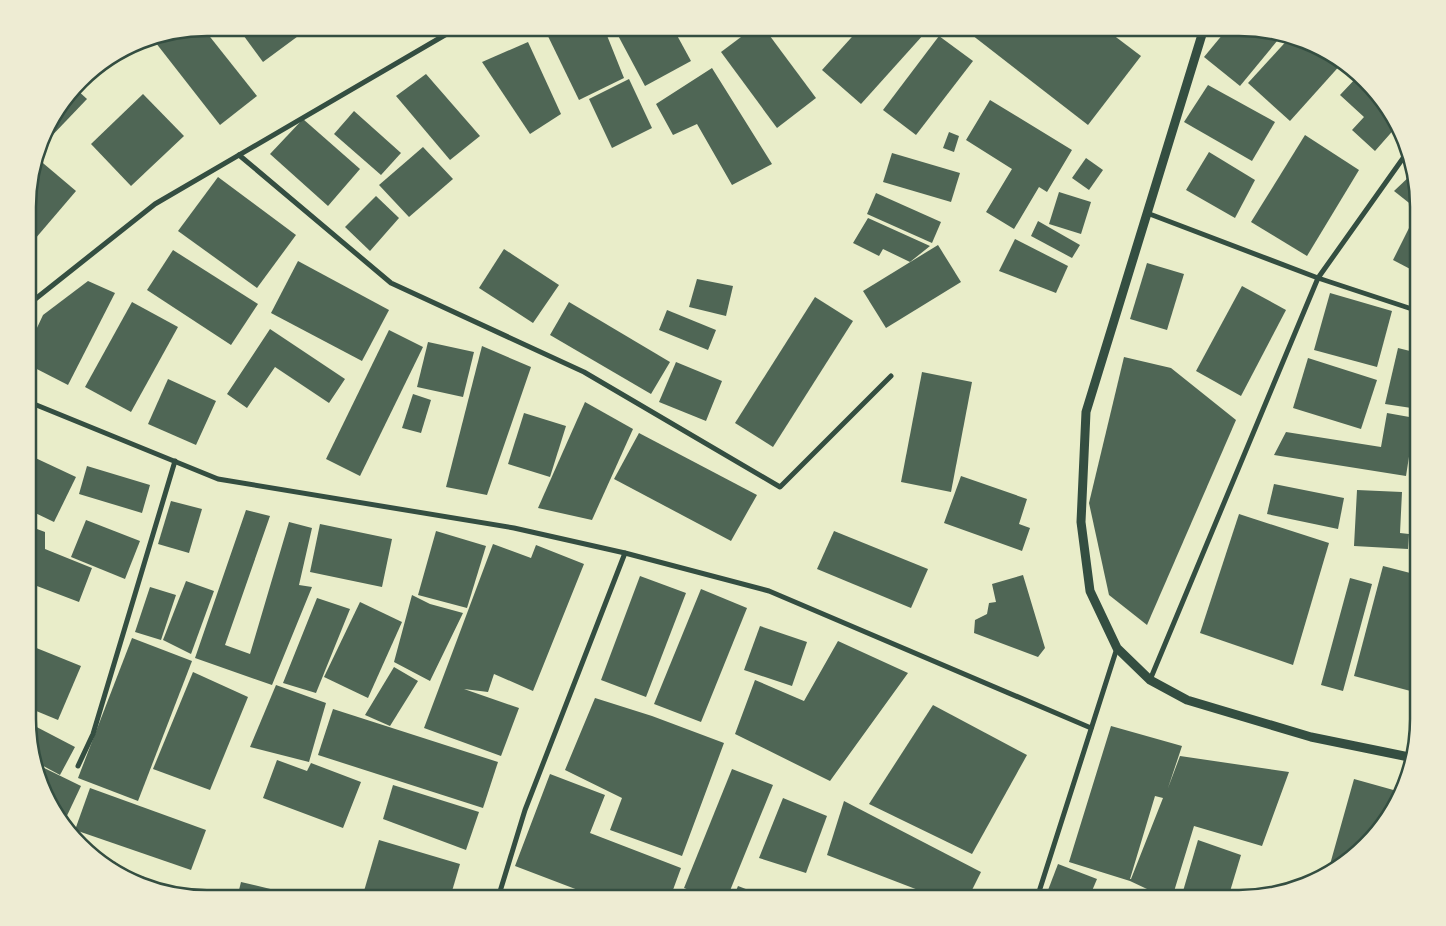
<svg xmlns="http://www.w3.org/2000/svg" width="1446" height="926" font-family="Manrope,sans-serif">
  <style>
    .building { fill: #4f6655; fill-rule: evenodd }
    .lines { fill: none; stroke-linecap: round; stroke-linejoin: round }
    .minor { stroke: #344e41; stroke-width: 5 }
    .tertiary { stroke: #344e41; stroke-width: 9 }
    .rim { fill: none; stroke: #344e41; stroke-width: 2.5 }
  </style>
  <rect width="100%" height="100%" fill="#e9edc9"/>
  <g class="building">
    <polygon points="203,28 257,96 220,125 152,38"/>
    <polygon points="238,28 309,28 263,62"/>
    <polygon points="544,28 604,28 624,78 579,100"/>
    <polygon points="614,28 673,28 691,61 645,86"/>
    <polygon points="674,28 695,28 678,35"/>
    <polygon points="753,28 764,28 816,98 777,128 721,52"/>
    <polygon points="860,28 917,28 924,34 861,104 822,70"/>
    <polygon points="963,28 1104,28 1141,56 1088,125"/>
    <polygon points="1228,28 1239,28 1282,35 1240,86 1204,57"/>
    <polygon points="939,36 973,61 916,135 883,110"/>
    <polygon points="1291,36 1296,37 1339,58 1343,62 1290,121 1248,83"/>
    <polygon points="528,42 561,114 530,134 482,62"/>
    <polygon points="712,68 772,164 732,185 697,124 673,135 656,104"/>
    <polygon points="426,74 480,136 450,160 396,96"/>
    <polygon points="1357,77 1395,117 1397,126 1375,151 1352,130 1364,117 1340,95"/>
    <polygon points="629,79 652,128 612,148 589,99"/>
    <polygon points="1208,85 1275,122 1252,161 1184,122"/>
    <polygon points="76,89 87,99 44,144 42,141 46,127"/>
    <polygon points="143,94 184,136 131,186 91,144"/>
    <polygon points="990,100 1072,150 1047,192 1039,187 1014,229 986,212 1012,169 966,140"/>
    <polygon points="354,111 401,153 381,175 334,134"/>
    <polygon points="303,119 360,169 328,206 270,154"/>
    <polygon points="949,132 959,136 954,152 943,148"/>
    <polygon points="1305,135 1359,170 1307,256 1251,222"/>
    <polygon points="423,147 453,179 409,217 379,185"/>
    <polygon points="1209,152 1255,180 1235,218 1186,190"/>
    <polygon points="892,153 960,173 951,202 883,182"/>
    <polygon points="37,158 76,191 29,246 29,184"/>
    <polygon points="1086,158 1103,170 1089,190 1072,178"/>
    <polygon points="1412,174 1418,195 1418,210 1394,191"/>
    <polygon points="218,177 296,235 257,288 178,231"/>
    <polygon points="1059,192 1091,202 1081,234 1049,224"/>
    <polygon points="876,193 941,222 932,243 867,214"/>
    <polygon points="376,196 399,218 370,251 345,227"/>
    <polygon points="868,218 930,246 910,262 883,249 879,256 853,243"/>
    <polygon points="1038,221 1080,245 1072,258 1031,236"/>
    <polygon points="1410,226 1418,230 1418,264 1414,271 1393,260"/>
    <polygon points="1015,239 1068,266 1056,293 999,271"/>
    <polygon points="938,245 961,282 886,328 863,291"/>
    <polygon points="504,249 559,285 533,323 479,288"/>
    <polygon points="173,250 258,304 231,345 147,290"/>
    <polygon points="298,261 389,310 362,361 271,313"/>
    <polygon points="1147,263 1184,274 1167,330 1130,319"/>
    <polygon points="697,279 733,286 726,316 689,307"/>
    <polygon points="88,281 115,293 68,385 29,365 29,345 43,315"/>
    <polygon points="1242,286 1286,310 1241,396 1196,371"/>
    <polygon points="1330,293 1392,311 1377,367 1314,350"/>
    <polygon points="815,297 853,321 773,447 735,423"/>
    <polygon points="132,302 178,327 131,412 85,387"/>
    <polygon points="569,302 670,362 651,394 550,335"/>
    <polygon points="667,310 716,330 708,350 659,330"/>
    <polygon points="270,329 345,379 329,403 275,367 247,408 227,394"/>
    <polygon points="389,330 423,347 360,476 326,459"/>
    <polygon points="428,342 474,352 463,397 417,387"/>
    <polygon points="482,346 531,367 487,495 446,487"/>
    <polygon points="1398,348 1418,353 1418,409 1385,404"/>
    <polygon points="1124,357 1171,368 1236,420 1147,625 1109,595 1089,503"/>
    <polygon points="1308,358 1377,380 1361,429 1293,408"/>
    <polygon points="676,362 722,381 706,421 659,402"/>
    <polygon points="922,372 972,382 951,492 901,482"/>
    <polygon points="168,379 216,401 196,445 148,424"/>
    <polygon points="413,394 431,400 421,433 402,428"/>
    <polygon points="585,402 633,429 592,520 538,508"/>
    <polygon points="524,413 566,426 550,477 508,464"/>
    <polygon points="1387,413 1415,418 1406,476 1274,455 1286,432 1381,447"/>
    <polygon points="639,433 757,495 731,541 614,479"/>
    <polygon points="1417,454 1418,454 1418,476 1412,475"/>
    <polygon points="29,455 76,477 54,522 29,510"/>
    <polygon points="87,466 150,485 142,513 79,494"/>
    <polygon points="961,476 1027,499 1019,524 1030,528 1022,551 944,523"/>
    <polygon points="1274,484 1344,498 1338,529 1267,514"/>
    <polygon points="1357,490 1402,492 1400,533 1409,534 1408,549 1354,546"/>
    <polygon points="171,501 202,509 189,553 158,544"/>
    <polygon points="1417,501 1418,501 1418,536 1409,534"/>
    <polygon points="246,510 270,516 225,645 250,654 289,522 312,528 299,585 312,587 272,685 195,658"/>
    <polygon points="1239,514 1329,543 1293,665 1200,633"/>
    <polygon points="86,520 140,541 125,579 71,557"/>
    <polygon points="320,524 392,539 382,587 310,572"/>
    <polygon points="29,526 45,532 45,549 92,568 79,602 29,583"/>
    <polygon points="436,531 486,546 467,608 418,595"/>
    <polygon points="834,531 928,569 911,608 817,569"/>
    <polygon points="493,544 531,558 536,545 584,564 533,691 494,674 488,692 464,689 519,708 501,756 424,728"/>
    <polygon points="1383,566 1418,575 1418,693 1354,676"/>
    <polygon points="1023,575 1045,648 1038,657 974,633 975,620 987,614 989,603 996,602 992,584"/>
    <polygon points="640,576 686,593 646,697 601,680"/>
    <polygon points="1350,578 1372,584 1343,691 1321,685"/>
    <polygon points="186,581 214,591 191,654 163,640"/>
    <polygon points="150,587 176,595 161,640 135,632"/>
    <polygon points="701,589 747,608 701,722 654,704"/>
    <polygon points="412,595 430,604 463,613 430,681 394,662"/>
    <polygon points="317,598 350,609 316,693 283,683"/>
    <polygon points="360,602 402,622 368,698 324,677"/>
    <polygon points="760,626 807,642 792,686 744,670"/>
    <polygon points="132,638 192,661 138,801 78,778"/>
    <polygon points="838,641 908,673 830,781 735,734 755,680 804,701"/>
    <polygon points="29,645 81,666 58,720 29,708"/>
    <polygon points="394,667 418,681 390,726 365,715"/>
    <polygon points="193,672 248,697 210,790 153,769"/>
    <polygon points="276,685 326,703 309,762 250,747"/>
    <polygon points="595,698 652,716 724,743 682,856 610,830 622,798 565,770"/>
    <polygon points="933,705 1027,755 972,854 869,804"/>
    <polygon points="333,709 498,762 483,808 318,755"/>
    <polygon points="29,723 75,747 60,775 36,762 29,742"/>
    <path d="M1111,726L1182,746L1168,788L1180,756L1289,772L1262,846L1194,826L1172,898H1143L1147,889L1130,881L1069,862ZM1155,796L1163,798L1131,879H1130Z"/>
    <polygon points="277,760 307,771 311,763 361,782 343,828 263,798"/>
    <polygon points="36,764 81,786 64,822 52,809"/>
    <polygon points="732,769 773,785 727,898 709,898 684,888"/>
    <polygon points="550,774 605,795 590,833 681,868 670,898 599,898 515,866"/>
    <polygon points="1354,779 1397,791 1388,819 1327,875"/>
    <polygon points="393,785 479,812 466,850 383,819"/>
    <polygon points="90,788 206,830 191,870 75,830"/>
    <polygon points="783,798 827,816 806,873 759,858"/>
    <polygon points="844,801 981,872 968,898 939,898 827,855"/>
    <polygon points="379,840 460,864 450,898 387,898 364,891"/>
    <polygon points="1198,840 1241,855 1228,898 1181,898"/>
    <polygon points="98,859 116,862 114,872 107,868"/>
    <polygon points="1058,864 1097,879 1089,898 1045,898"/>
    <polygon points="116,872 145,877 144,883 164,886 163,891 150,889"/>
    <polygon points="241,882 291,894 290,898 237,898"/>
    <polygon points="738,886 769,898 733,898"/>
    <polygon points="314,890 341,898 311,898"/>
  </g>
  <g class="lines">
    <g class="minor">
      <polyline points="239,155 391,283 584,372 780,487 891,376"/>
      <polyline points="1147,213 1318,278 1418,311"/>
      <polyline points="29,304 155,204 457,28"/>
      <polyline points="29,402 218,479 514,528 625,553 769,591 1091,728"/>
      <polyline points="1150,680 1318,278 1406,154"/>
      <polyline points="78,766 93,734 175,461"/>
      <polyline points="498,898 525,810 625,553"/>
      <polyline points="1037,898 1117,648"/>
    </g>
    <polyline class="tertiary" points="1204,28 1086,412 1081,522 1090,591 1117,648 1150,680 1187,700 1311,737 1409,757"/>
  </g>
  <path d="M0 0H1446V926H0ZM207 36H1239A171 171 0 0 1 1410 207V719A171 171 0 0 1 1239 890H207A171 171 0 0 1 36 719V207A171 171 0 0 1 207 36Z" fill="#eeecd3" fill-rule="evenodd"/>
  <path class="rim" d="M207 36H1239A171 171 0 0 1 1410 207V719A171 171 0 0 1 1239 890H207A171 171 0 0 1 36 719V207A171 171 0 0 1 207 36Z"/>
</svg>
